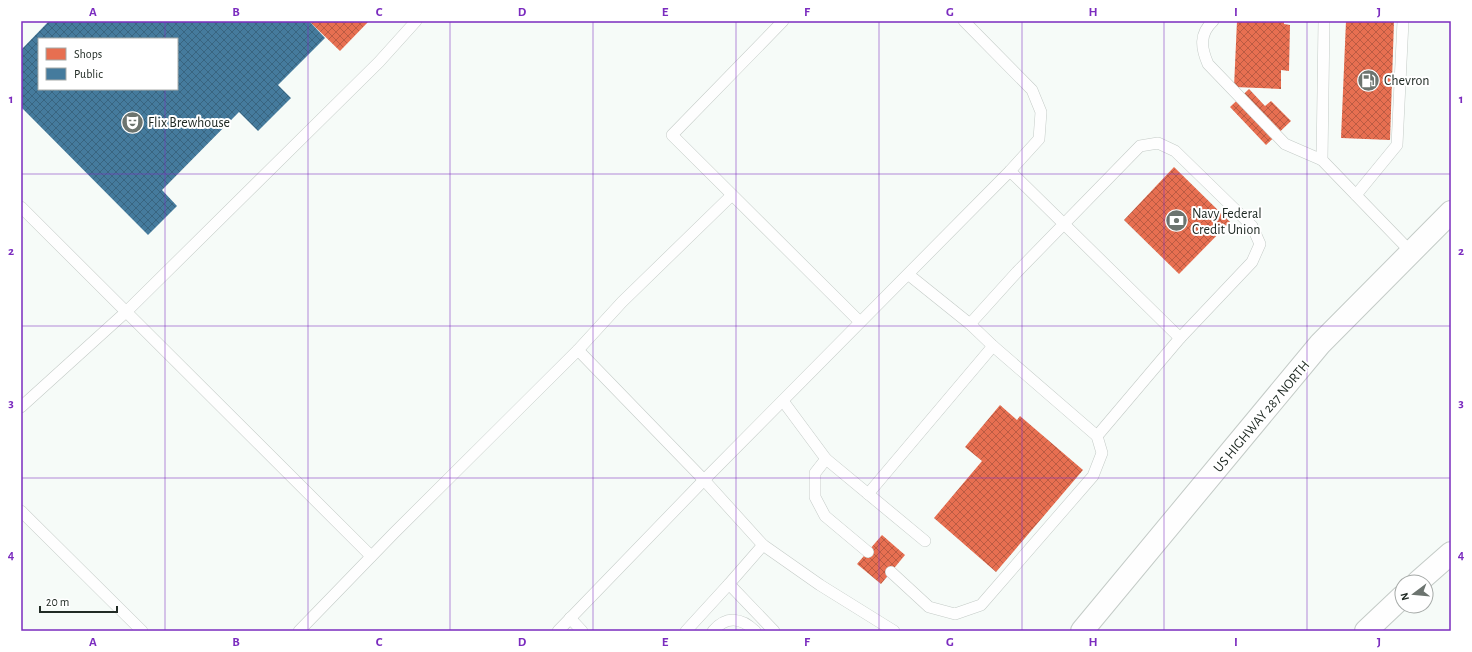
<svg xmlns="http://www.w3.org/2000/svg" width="1472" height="652" font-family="'Alegreya Sans',sans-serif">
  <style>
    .shops { fill: url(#shops-cross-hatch) }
    .public { fill: url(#public-cross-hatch); fill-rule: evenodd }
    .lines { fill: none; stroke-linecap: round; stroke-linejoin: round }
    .lane-casing { stroke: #c4cbc7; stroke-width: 12 }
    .secondary-casing { stroke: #c4cbc7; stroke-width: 24 }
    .highway-casing { stroke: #c4cbc7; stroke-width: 24 }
    .lane { stroke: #fefefe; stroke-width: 11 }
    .secondary { stroke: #fefefe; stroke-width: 22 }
    .highway { stroke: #fefefe; stroke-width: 22 }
    .grid { fill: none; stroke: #7b2cbf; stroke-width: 1; stroke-opacity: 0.55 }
    .labels { text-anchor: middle; stroke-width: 4; stroke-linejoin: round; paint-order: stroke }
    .poi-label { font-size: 14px; fill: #212b25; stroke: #fff; text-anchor: start }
    .street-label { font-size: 14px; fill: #212b25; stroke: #fff }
    .neatline { fill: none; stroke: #7b2cbf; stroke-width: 1.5 }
    .grid-label { font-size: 13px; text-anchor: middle; font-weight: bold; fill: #7b2cbf }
  </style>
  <defs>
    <pattern id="shops-cross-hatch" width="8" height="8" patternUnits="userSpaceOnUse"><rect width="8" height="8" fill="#e76f51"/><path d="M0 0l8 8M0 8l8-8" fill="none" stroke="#bb5b43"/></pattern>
    <pattern id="public-cross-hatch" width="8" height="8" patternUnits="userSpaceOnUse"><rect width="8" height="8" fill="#457b9d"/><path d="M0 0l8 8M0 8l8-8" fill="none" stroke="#396580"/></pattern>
  </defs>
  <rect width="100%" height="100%" fill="#f6fbf8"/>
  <g class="shops">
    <polygon points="309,21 369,21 340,51"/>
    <polygon points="1237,21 1284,21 1284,24 1290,25 1289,71 1281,70 1281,89 1234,87"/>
    <polygon points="1346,21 1394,21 1390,140 1341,138"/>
    <polygon points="1249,89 1265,106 1271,101 1291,121 1266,145 1230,107"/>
    <polygon points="1174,167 1230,222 1179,274 1124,220"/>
    <polygon points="1000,405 1017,420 1020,416 1083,470 996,572 934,518 982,461 965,447"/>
    <polygon points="882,535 905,555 881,584 857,564"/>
  </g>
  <path class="public" d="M49,21H309L325,38L278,85L291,98L258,131L239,112L162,190L177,206L148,235L21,107V50ZM39,39H177V89H39Z"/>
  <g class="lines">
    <defs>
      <g id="lane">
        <polyline points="783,21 672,135 860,322"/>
        <path d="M1213,21C1199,34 1201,48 1208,64L1285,144L1322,160"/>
        <polyline points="1324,21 1322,160 1411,252"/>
        <polyline points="1356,195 1397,145 1403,21"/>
        <polyline points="21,207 371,556"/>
        <polyline points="970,324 1017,272 1140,146 1158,143 1175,151 1252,226 1260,244 1252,262 1180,338 1010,171"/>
        <polyline points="578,350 704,480 763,545 820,585 894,631"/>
        <polyline points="783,401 826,459 925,541"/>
        <polyline points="21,407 127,311 379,62 416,21"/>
        <polyline points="1097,436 1180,338"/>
        <polyline points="826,459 815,473 815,497 825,516 868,552"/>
        <polyline points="868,494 993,346 970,324 909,275"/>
        <polyline points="21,511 142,631"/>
        <polyline points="891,572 929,607 955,614 981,605 1093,476 1102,453 1097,436 993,346"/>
        <polyline points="729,584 763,545"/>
        <polyline points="570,618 582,631"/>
        <polyline points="299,631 394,533 578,350 622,302 732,195"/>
        <polyline points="558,631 704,480 1010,171 1039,139 1041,112 1032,90 964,21"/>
        <polyline points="686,631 729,584 774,631"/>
        <path d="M713,631C726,616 741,617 755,631"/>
      </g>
      <polyline id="secondary" points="1082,631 1320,344 1451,212"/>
      <g id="highway">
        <polyline points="1418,582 1451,553"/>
        <polyline points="1366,631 1402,597"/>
      </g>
    </defs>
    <use href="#lane" class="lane-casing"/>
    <use href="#secondary" class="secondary-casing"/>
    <use href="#highway" class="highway-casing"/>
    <use href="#lane" class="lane"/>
    <use href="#secondary" class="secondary"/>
    <use href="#highway" class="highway"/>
  </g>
  <path class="grid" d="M165,21V39M308,21V631M450,21V631M593,21V631M736,21V631M879,21V631M1022,21V631M1164,21V631M1307,21V631M165,89V631M21,174H1451M21,326H1451M21,478H1451"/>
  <defs>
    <symbol id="fuel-disc" viewBox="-11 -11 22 22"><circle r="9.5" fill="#6c746f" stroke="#fff"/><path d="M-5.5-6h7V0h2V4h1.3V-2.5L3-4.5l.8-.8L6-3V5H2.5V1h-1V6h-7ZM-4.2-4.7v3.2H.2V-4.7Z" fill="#fff"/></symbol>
    <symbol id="theatre-disc" viewBox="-11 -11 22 22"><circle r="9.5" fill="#6c746f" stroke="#fff"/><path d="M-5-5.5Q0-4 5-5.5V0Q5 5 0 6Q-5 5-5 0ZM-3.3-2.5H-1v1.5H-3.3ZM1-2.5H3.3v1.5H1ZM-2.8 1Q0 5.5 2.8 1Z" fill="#fff"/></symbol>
    <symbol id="bank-disc" viewBox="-11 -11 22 22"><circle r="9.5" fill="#6c746f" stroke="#fff"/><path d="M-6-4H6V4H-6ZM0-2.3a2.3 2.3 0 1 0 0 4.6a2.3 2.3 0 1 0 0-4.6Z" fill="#fff"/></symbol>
  </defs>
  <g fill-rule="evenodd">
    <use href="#fuel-disc" x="1356" y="68" width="25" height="25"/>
    <use href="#theatre-disc" x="120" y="110" width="25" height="25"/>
    <use href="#bank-disc" x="1164" y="208" width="25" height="25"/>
  </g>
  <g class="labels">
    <g class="poi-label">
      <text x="1384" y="85">Chevron</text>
      <text x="148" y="127">Flix Brewhouse</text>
      <text x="1192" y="218">Navy Federal<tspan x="1192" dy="16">Credit Union</tspan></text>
    </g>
    <g class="street-label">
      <text transform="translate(1261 416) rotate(-50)" y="5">US HIGHWAY 287 NORTH</text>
    </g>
  </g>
  <rect width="1472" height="652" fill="none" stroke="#ffffff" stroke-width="44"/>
  <rect x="38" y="38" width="140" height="52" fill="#ffffff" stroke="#a6aaa8"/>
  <rect x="46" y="48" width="20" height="12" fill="#e76f51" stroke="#a6aaa8"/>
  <text x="74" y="58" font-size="12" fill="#212b25">Shops</text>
  <rect x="46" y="68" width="20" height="12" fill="#457b9d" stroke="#a6aaa8"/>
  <text x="74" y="78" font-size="12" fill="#212b25">Public</text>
  <g transform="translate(1414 594) rotate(254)"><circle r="19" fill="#ffffff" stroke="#a6aaa8"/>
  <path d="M0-3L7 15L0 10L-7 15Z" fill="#6c746f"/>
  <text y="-6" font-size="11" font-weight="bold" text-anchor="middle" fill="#212b25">N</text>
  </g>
  <path d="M40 606v6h77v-6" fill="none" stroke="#212b25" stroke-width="2"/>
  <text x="46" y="606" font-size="12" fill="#212b25" stroke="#ffffff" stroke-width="3" paint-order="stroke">20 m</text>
  <rect x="22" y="22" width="1428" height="608" class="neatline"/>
  <g class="grid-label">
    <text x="93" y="16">A</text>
    <text x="236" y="16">B</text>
    <text x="379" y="16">C</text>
    <text x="522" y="16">D</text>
    <text x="665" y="16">E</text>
    <text x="807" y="16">F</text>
    <text x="950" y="16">G</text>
    <text x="1093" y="16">H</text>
    <text x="1236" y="16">I</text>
    <text x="1379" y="16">J</text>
    <text x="11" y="103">1</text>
    <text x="1461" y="103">1</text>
    <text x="11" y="255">2</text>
    <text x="1461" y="255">2</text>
    <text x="11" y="407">3</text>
    <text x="1461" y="407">3</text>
    <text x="11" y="559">4</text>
    <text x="1461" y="559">4</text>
    <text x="93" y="646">A</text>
    <text x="236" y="646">B</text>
    <text x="379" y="646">C</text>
    <text x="522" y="646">D</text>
    <text x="665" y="646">E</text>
    <text x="807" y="646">F</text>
    <text x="950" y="646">G</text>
    <text x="1093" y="646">H</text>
    <text x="1236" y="646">I</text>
    <text x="1379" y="646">J</text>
  </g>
</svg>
